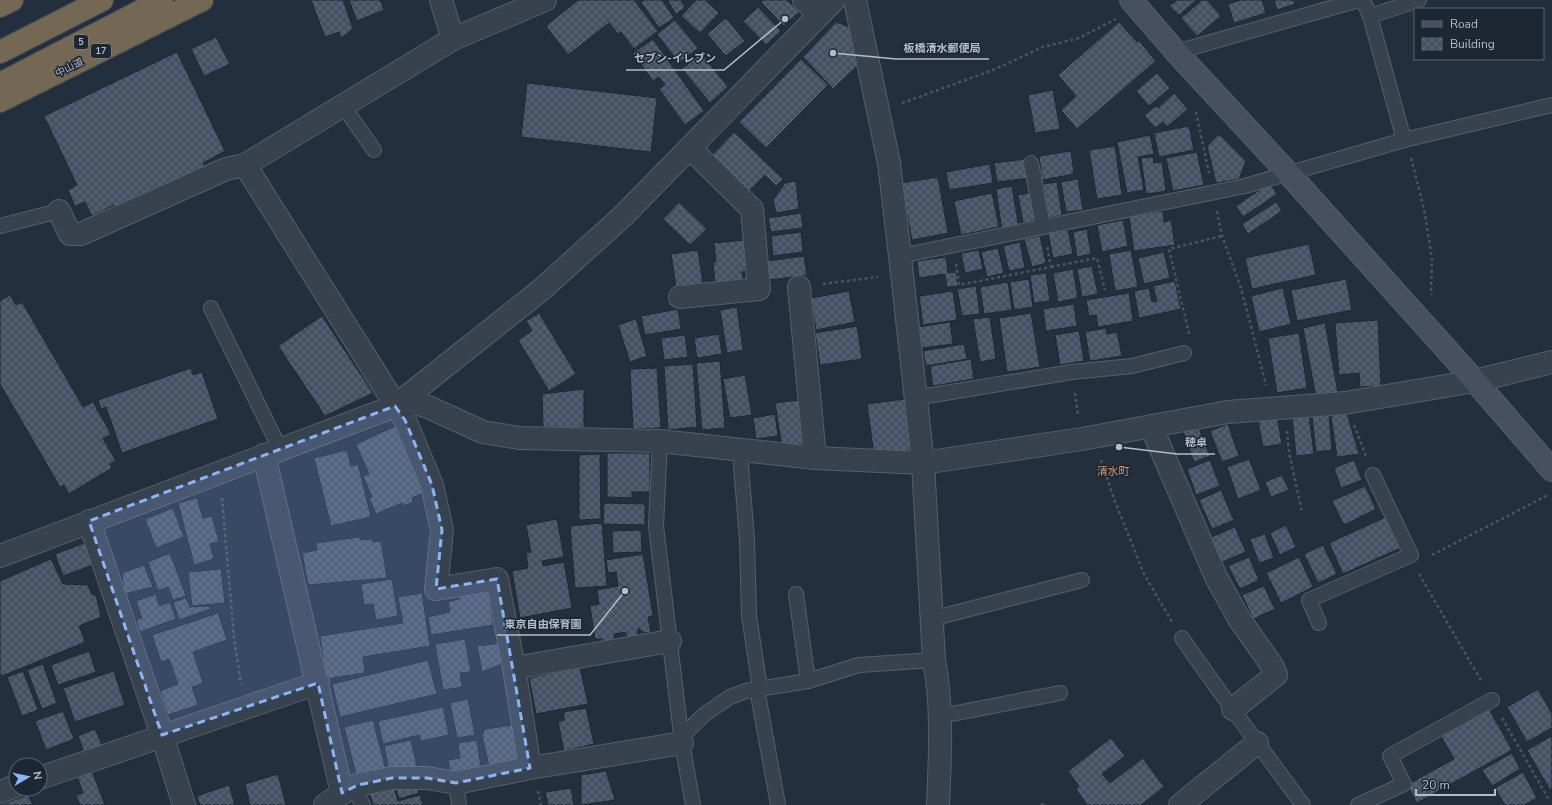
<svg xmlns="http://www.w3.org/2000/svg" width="1552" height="805" font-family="'Nunito Sans','Noto Sans JP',sans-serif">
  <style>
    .building { fill: url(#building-cross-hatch); stroke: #1f2835 }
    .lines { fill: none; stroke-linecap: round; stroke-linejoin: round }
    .lane-casing { stroke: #565f6c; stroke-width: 16 }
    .street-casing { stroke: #565f6c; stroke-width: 24 }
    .secondary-casing { stroke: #565f6c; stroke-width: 24 }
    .highway-casing { stroke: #434c59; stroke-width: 24 }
    .path { stroke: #44595c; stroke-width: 2.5; stroke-dasharray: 3 3; stroke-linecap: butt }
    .lane { stroke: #38414e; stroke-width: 14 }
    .street { stroke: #38414e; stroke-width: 22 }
    .secondary { stroke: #465061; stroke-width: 22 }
    .highway { stroke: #746855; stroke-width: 22 }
    .marked { fill: #8ab4f8; fill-opacity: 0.2; stroke: #8ab4f8; stroke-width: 3; stroke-dasharray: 8 5; stroke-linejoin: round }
    .labels { text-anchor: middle; stroke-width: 3; stroke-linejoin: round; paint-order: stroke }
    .shield { fill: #1d2633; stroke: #878f9c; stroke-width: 1 }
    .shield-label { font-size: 9px; font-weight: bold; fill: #b4bcc9 }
    .street-label { font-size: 10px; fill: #b4bcc9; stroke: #1d2633 }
    .neighbourhood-label { font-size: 11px; fill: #d59563; stroke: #1d2633 }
    .leader { fill: none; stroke: #b4bcc9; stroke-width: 1.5 }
    .callout-dot { fill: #b4bcc9; stroke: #1d2633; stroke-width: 1.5 }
    .callout-label { font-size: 11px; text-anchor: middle; font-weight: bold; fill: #b4bcc9; stroke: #1d2633; stroke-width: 3; stroke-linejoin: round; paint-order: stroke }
  </style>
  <defs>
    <pattern id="building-cross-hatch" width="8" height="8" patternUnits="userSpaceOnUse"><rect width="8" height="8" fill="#455162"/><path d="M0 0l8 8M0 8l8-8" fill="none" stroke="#5d6877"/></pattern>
  </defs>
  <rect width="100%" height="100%" fill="#242f3e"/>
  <g class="building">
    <polygon points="311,0 343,0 353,29 341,38 339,32 325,37"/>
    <polygon points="349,0 380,0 384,10 357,21"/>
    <polygon points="578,0 634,0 658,31 634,49 621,32 618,34 609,23 568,55 546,26"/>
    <polygon points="644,0 662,0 674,18 659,28 641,2"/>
    <polygon points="667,0 681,0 685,8 676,14"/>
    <polygon points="696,0 705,0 719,13 700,33 681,16"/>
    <polygon points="763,0 787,0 799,12 784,26 761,2"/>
    <polygon points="1177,0 1197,0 1179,15 1169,6"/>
    <polygon points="1202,0 1207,0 1221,16 1197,36 1181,18"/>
    <polygon points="1241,0 1262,0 1266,13 1234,23 1228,4"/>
    <polygon points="1274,0 1294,0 1295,4 1277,10"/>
    <polygon points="758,7 781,31 766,45 743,21"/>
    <polygon points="726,18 745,41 726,56 707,34"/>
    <polygon points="675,20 698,48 679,63 657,34"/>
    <polygon points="836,22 852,28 862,61 833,89 803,57"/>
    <polygon points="1119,22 1137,42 1139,41 1156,61 1077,129 1061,110 1076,96 1058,75"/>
    <polygon points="216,37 230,64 204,76 191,49"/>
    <polygon points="653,39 704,111 685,125 659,89 665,85 659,77 653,81 633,53"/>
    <polygon points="177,52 225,151 203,163 205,168 117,211 114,205 92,216 85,202 75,206 68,190 77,185 44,116"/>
    <polygon points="701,53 728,87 710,103 682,69"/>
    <polygon points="801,59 828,85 766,148 739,122"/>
    <polygon points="1157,73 1170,88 1149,106 1136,91"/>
    <polygon points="527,83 657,98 651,152 521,137"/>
    <polygon points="1053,90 1060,129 1035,133 1028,95"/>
    <polygon points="1174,93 1188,109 1167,127 1163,122 1155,128 1144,115 1156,106 1158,108"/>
    <polygon points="1189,126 1194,150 1159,157 1154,133"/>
    <polygon points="734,132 783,179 776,186 765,175 749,191 712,155"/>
    <polygon points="1219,134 1246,161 1239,179 1216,183 1207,146"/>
    <polygon points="1150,135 1154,154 1138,157 1144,190 1127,193 1117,142"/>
    <polygon points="1115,146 1122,195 1097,199 1089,150"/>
    <polygon points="1071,151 1074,174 1042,180 1039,156"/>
    <polygon points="1197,152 1204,185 1173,191 1166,158"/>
    <polygon points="1153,157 1154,163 1162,162 1166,191 1146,194 1141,158"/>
    <polygon points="1026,159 1029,178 997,182 994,163"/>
    <polygon points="990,164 993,183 949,190 946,172"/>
    <polygon points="938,177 948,233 912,240 901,183"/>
    <polygon points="1078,179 1083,210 1066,212 1061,182"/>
    <polygon points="796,181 799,209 776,213 773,200 785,183"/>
    <polygon points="1057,182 1062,215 1048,218 1043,184"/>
    <polygon points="1270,183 1277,194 1243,217 1236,206"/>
    <polygon points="1012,186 1019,228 1002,231 996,189"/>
    <polygon points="992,193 999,227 961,235 954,201"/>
    <polygon points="1030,193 1036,221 1023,223 1018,195"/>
    <polygon points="679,202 707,229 690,245 663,219"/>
    <polygon points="1276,202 1282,211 1248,234 1242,224"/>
    <polygon points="1163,211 1164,222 1171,220 1175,245 1134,251 1129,216"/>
    <polygon points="801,213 803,228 771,232 768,218"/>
    <polygon points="1123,220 1128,246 1102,252 1097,225"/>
    <polygon points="1087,229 1091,254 1077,257 1073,232"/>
    <polygon points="1068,230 1073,254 1053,258 1048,233"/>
    <polygon points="801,232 803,252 773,256 771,236"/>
    <polygon points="1040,236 1046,263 1032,267 1024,239"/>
    <polygon points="744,240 747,271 742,272 743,280 715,283 713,262 716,262 714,243"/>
    <polygon points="1020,242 1025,268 1009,271 1003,246"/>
    <polygon points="1309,244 1316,275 1252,289 1245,258"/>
    <polygon points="998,248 1004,273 987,277 981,252"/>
    <polygon points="698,250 703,283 676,287 671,254"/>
    <polygon points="979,250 983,269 965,273 961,253"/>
    <polygon points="1131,250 1138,287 1115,291 1109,254"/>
    <polygon points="1164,252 1170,278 1144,284 1138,258"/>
    <polygon points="804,256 807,275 770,280 767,261"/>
    <polygon points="946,257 948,273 956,272 958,286 947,287 945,274 919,278 917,261"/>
    <polygon points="1092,266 1098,294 1082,297 1077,269"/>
    <polygon points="1073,269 1078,298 1058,302 1053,273"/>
    <polygon points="1046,273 1050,301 1034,303 1030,275"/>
    <polygon points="1029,279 1033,307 1014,310 1010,282"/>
    <polygon points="1346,279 1352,310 1297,321 1291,290"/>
    <polygon points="1175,281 1181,309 1139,318 1134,291 1149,288 1152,302 1157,301 1153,286"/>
    <polygon points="1008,282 1012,310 984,314 980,287"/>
    <polygon points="976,286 980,314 962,316 957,289"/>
    <polygon points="1283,288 1291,324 1259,332 1251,296"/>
    <polygon points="849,291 855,322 816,330 811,298"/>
    <polygon points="953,291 957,320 923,325 919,296"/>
    <polygon points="1129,293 1133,321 1098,327 1096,315 1089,316 1086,300"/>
    <polygon points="10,295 16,305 22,302 83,407 93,402 111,434 103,439 116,461 110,464 112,468 69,494 64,485 60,487 0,384 0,301"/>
    <polygon points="1074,304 1077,326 1046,331 1043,309"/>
    <polygon points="737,307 743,350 727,353 720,310"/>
    <polygon points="678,309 681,329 645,335 641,316"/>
    <polygon points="539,313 576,374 549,391 518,340 532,331 526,321"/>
    <polygon points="1031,313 1040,367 1007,372 999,318"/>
    <polygon points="322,316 373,393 325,416 278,346"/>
    <polygon points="990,317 996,359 980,362 973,319"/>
    <polygon points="636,319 647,356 630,362 618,325"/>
    <polygon points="1378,320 1381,386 1360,387 1359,373 1339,375 1335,323"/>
    <polygon points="950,322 953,344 922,348 918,327"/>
    <polygon points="1325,323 1338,393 1316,397 1303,328"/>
    <polygon points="857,326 862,359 820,365 815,333"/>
    <polygon points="1106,328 1107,334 1117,332 1122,356 1090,361 1085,332"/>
    <polygon points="1079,331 1084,361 1060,365 1055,335"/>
    <polygon points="1299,333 1307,388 1277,393 1268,338"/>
    <polygon points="719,334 722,354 697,358 694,338"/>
    <polygon points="685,335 688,357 664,360 661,338"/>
    <polygon points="964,344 967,359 926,366 923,351"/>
    <polygon points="971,359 974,379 933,386 930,366"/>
    <polygon points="720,361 725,428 702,430 696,363"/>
    <polygon points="693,364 697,427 668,430 664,366"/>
    <polygon points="191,368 193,375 202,372 218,419 122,453 106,407 101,409 98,400"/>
    <polygon points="657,368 661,428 633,429 630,369"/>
    <polygon points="745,375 752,415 730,418 723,379"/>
    <polygon points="584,389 584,428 543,427 542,394"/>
    <polygon points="905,399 912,450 874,455 867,404"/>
    <polygon points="799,400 806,443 782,447 775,403"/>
    <polygon points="1347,413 1359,454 1337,457 1331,416"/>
    <polygon points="775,414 778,436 756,439 753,418"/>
    <polygon points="1309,415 1314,454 1296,456 1292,417"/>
    <polygon points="1329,415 1332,450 1316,452 1312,417"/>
    <polygon points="1277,417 1282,444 1263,447 1258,420"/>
    <polygon points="1228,424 1239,456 1222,462 1210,431"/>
    <polygon points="398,425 427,491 412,498 413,502 403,506 402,503 376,514 369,498 372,497 363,476 369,474 356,444"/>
    <polygon points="1198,426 1210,456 1194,462 1183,431"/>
    <polygon points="347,450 351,466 358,464 371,517 331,526 314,458"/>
    <polygon points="607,453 650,453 650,492 632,492 632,498 607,497"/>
    <polygon points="600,454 601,519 579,520 579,455"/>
    <polygon points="1249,459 1261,490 1238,499 1227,467"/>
    <polygon points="1210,460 1220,486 1196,495 1187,469"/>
    <polygon points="1354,460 1362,480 1341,488 1334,468"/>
    <polygon points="1282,475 1289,490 1271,497 1265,482"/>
    <polygon points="1365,486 1376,509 1344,525 1332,501"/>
    <polygon points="1221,490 1234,520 1212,529 1199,500"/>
    <polygon points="197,498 203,518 212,516 219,542 210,544 214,559 194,565 178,503"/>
    <polygon points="604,503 645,504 645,525 603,524"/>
    <polygon points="173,508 184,537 156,548 145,519"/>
    <polygon points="1386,517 1400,548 1343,574 1329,543"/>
    <polygon points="557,519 564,557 542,561 543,566 564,562 572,608 520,618 512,571 528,568 526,553 531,552 526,525"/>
    <polygon points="602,523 607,586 575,588 570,526"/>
    <polygon points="1286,525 1296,547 1280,555 1270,533"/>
    <polygon points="1235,527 1246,552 1217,564 1207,539"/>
    <polygon points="641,530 642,552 613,553 612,531"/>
    <polygon points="1265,534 1274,558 1259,563 1250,539"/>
    <polygon points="360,537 361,540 372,539 373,542 381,541 387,578 308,585 302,553 317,550 316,543"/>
    <polygon points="85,543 93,565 63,576 55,554"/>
    <polygon points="1323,545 1337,574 1318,583 1304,554"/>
    <polygon points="170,553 186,596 173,600 168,587 158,591 148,562"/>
    <polygon points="643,554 653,616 648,617 651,632 644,633 638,628 638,636 628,638 625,632 614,634 614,641 603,642 602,639 595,639 590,606 599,604 597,590 618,586 616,572 608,573 606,560"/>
    <polygon points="1249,557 1259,580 1240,589 1228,566"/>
    <polygon points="1299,557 1313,587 1281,603 1266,573"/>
    <polygon points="51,559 63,584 88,585 92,595 96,595 101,617 79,626 85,641 83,643 2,676 0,673 0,581"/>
    <polygon points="144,565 153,587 124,594 122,573"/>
    <polygon points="221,569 225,603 192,606 188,572"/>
    <polygon points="392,579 398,616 376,620 373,604 364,605 361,584"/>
    <polygon points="1264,586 1275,609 1253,619 1242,595"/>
    <polygon points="488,589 493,625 431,635 428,617 450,612 448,602 459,599 459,593"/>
    <polygon points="422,593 430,646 363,657 365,673 326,679 320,636 403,623 398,597"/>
    <polygon points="156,594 159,606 170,602 176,619 140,632 136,620 142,618 136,601"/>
    <polygon points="186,598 190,607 209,606 210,609 179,620 173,602"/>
    <polygon points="218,613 227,640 193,652 203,683 192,687 198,705 168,715 160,691 178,684 169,659 161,662 152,635"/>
    <polygon points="465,639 471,672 460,673 462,687 443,690 435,644"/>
    <polygon points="501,643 504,663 482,672 477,646"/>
    <polygon points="89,651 96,672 58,685 51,665"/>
    <polygon points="428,660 437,694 340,717 332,684"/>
    <polygon points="43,664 57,703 42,709 27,670"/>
    <polygon points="580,667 588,704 536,714 529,678"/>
    <polygon points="23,671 38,710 22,716 7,677"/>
    <polygon points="114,671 125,705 75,722 63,688"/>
    <polygon points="1538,689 1552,714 1552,728 1527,742 1507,707"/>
    <polygon points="468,699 475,735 457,738 450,703"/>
    <polygon points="443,707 449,735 421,741 419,735 383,744 378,721"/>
    <polygon points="586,708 594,744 564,751 558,722 564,720 564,712"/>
    <polygon points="1489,709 1512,750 1417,803 1407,785 1454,759 1441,736"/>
    <polygon points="63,711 74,739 46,750 35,721"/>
    <polygon points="373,720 386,770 357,778 344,727"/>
    <polygon points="513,725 519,761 489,766 482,735 485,729"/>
    <polygon points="95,729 103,747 85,754 78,736"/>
    <polygon points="1552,736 1552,789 1550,790 1527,750"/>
    <polygon points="1111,738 1125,756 1102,774 1110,783 1143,758 1164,787 1141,805 1087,805 1076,789 1079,786 1068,771"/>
    <polygon points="411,740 417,767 389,770 384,746"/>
    <polygon points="477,740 481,767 450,772 448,760 460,758 458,743"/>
    <polygon points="1512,753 1520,769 1492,786 1482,770"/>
    <polygon points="92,771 105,805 80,805 76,795 83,793 77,776"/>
    <polygon points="606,771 615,800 581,805 581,775"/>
    <polygon points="1523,772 1537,798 1524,805 1505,805 1495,788"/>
    <polygon points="278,774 286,805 250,805 245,784"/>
    <polygon points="393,784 398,801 420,795 423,805 373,805 369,791"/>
    <polygon points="394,784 416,784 419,793 399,799"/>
    <polygon points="229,785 235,805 200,805 197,796"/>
    <polygon points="571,788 574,805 548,805 545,792"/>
    <polygon points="28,795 33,805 0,805"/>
  </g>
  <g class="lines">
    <defs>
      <g id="lane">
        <polyline points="1363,0 1370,16 1404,140"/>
        <polyline points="1370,16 1419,0"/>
        <polyline points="1176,52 1359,0"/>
        <polyline points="344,107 374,150"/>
        <polyline points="1031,163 1043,226"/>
        <polyline points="0,226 59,211"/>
        <polyline points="900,256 1245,186 1404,140 1552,105"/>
        <polyline points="211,308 280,449"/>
        <polyline points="915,398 1072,372 1132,366 1184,353"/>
        <polyline points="660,441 656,526 682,743 693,805"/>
        <polyline points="743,450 741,466 747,539 749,616 760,688"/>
        <polyline points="796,594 808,681"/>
        <polyline points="931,619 1082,580"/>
        <polyline points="1319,623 1309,600 1411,555 1373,475"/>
        <path d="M1182,638C1221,695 1262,749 1303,805"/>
        <polyline points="757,689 778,805"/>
        <polyline points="941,716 1060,693"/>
        <polyline points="682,736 705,714 730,697 746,691 808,681 859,665 934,660"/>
        <polyline points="456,783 459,805"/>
        <polyline points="353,788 363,805"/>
        <polyline points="1358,805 1404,784 1390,756 1492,700"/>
      </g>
      <g id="street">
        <polyline points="441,0 453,39"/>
        <polyline points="804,0 819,15"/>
        <path d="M855,0L889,163L900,256L923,463L934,660C943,708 940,757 938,805"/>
        <polyline points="59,211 70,234 81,234 226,169 245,165"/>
        <polyline points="799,287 815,458"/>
        <polyline points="680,297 759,289 752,209 690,148"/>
        <polyline points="395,406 415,403 428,407 483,432 519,438 660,441 815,458 923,463 1082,439 1228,412 1345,403 1475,381 1552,362"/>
        <polyline points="1151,426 1216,577 1238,617 1273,667 1276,675 1233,709"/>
        <polyline points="264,455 342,793"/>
        <polyline points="89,521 162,735 184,805"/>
        <polyline points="0,556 395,406 541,290 624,215 834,0"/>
        <polyline points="514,668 670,641"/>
        <polyline points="530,768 514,668 497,579 436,589 442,530 432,485 405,420 245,165 453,39 545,0"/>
        <polyline points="40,778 318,683"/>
        <polyline points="0,792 16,786"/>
        <polyline points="325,805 342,793 358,785 392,778 427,778 456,783 530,768 682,743"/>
        <polyline points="1180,805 1257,743"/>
      </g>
      <polyline id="secondary" points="1131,0 1176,52 1288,173 1475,381 1552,470"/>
      <g id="highway">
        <polyline points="0,6 12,0"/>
        <polyline points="0,52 102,0"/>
        <polyline points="0,84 162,0"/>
        <polyline points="0,101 202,0"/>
      </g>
    </defs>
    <use href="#lane" class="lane-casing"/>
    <use href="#street" class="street-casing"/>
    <use href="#secondary" class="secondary-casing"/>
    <use href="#highway" class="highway-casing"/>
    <g class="path">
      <polyline points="902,103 993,70 1043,47 1079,38 1116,19"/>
      <polyline points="1196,112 1209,173"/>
      <polyline points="1411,158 1424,209 1432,259 1431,295"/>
      <polyline points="1217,211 1222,236 1241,288 1266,385"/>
      <polyline points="956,264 959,285 1051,267 1047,246"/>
      <polyline points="1051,267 1097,258 1105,290"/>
      <polyline points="823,284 878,277"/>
      <polyline points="1189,334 1169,249 1222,236"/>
      <polyline points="1075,393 1078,415"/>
      <polyline points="1354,425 1366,456"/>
      <polyline points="1287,431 1289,452 1302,512"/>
      <polyline points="1101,460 1114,499 1144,574 1172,622"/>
      <polyline points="222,498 234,638 241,684"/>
      <polyline points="1432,555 1548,495"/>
      <polyline points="1419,574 1482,682"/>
      <polyline points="1502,718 1549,800"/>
      <polyline points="538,791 541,805"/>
      <polyline points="1041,805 1045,803 1046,805"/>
    </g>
    <use href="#lane" class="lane"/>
    <use href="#street" class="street"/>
    <use href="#secondary" class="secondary"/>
    <use href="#highway" class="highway"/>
  </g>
  <path class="marked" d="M395,406L405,420L432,485L442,530L436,589L497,579L530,768L456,783L427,778H392L358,785L342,793L318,683L162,735L89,521Z"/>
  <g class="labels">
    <g class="shield">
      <rect x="74" y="35" width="14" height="14" rx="3"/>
      <rect x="91" y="44" width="20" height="14" rx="3"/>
    </g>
    <g class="shield-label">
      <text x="81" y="45">5</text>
      <text x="101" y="54">17</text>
    </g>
    <g class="street-label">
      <text transform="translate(69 67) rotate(-27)" y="4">中山道</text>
    </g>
    <g class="neighbourhood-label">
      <text x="1113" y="475">清水町</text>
    </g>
  </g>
  <path class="leader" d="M833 53L896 59H989M785 19L724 70H626M1119 447L1177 454H1215M625 591L590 635H497"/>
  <g class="callout-dot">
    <circle cx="833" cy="53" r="4"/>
    <circle cx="785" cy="19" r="4"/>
    <circle cx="1119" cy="447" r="4"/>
    <circle cx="625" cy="591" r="4"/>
  </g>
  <g class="callout-label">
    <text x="942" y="52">板橋清水郵便局</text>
    <text x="675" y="62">セブン-イレブン</text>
    <text x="1196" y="446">穂卓</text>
    <text x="543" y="628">東京自由保育園</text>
  </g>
  <rect x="1414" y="8" width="130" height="52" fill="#1d2633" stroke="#59626f"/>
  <rect x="1422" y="21" width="20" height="6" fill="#465061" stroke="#59626f"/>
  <text x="1450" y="28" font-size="12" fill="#b4bcc9">Road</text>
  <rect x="1422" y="38" width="20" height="12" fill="url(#building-cross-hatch)" stroke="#59626f"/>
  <text x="1450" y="48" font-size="12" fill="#b4bcc9">Building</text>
  <g transform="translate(28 777) rotate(81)"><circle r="19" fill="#1d2633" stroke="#59626f"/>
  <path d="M0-3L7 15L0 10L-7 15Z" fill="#8ab4f8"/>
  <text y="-6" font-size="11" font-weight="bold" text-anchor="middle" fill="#b4bcc9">N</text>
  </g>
  <path d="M1416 789v6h79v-6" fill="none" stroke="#b4bcc9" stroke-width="2"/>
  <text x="1422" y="789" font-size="12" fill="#b4bcc9" stroke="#1d2633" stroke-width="3" paint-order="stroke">20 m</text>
</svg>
